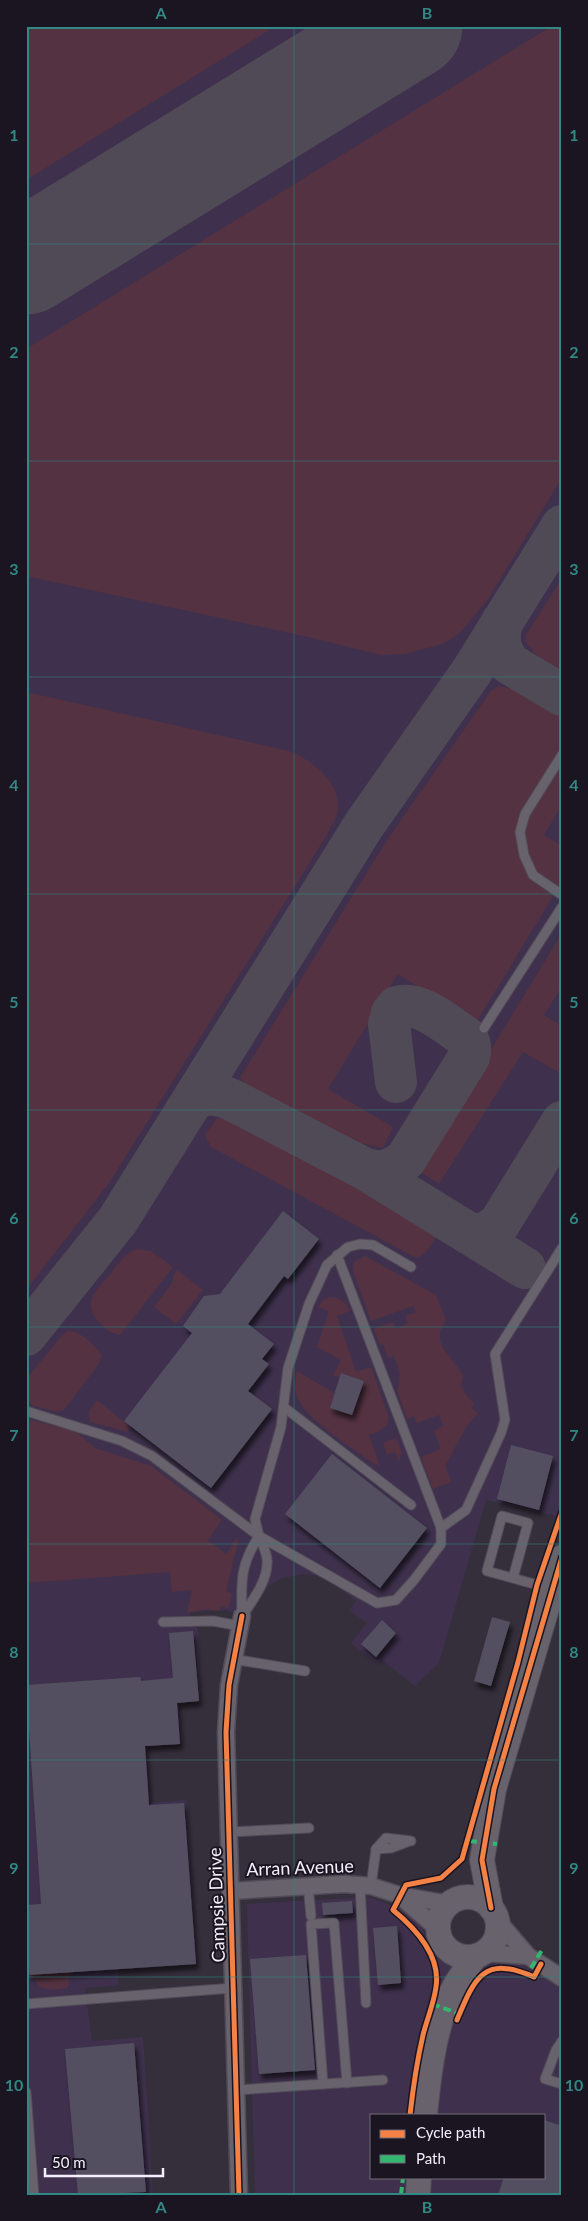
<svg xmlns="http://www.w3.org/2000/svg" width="588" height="2221" font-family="Lato,sans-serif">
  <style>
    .built { fill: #3f314d; fill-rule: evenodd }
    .green { fill: #543241 }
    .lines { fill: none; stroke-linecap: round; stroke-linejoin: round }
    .taxiway { stroke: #504a56; stroke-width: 42 }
    .runway { stroke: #504a56; stroke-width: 105 }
    .building { fill: #535061; filter: url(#shadow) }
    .lane-casing { stroke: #514b57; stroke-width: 11 }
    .street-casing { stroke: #514b57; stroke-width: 19 }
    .secondary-casing { stroke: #514b57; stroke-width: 26 }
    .lane { stroke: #67626c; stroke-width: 9 }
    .street { stroke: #67626c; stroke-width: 16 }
    .secondary { stroke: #67626c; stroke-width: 24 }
    .quiet { stroke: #33b770; stroke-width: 4; stroke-dasharray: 8 4; stroke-linecap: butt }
    .cycleway-casing { stroke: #1a1520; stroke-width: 8 }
    .cycleway { stroke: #f48246; stroke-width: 5 }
    .grid { fill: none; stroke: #328884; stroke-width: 1; stroke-opacity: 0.55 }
    .labels { text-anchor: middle; stroke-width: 4; stroke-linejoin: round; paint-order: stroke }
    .street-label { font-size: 18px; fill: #f5eefe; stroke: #1a1520 }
    .neatline { fill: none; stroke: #328884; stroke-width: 2 }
    .grid-label { font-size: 16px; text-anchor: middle; font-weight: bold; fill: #328884 }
  </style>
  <defs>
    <filter id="shadow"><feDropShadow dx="3" dy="5.5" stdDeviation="2.5" flood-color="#0009"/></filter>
  </defs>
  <rect width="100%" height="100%" fill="#352f3c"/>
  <g class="built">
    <polygon points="26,26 562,26 562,1498 556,1516 486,1500 439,1663 415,1686 382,1660 378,1664 351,1643 367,1623 349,1610 356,1601 324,1577 304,1574 282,1578 270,1585 262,1594 250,1618 226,1610 189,1612 198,1631 200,1702 179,1704 181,1744 146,1748 150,1803 186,1800 197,1965 118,1970 118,1985 85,1988 92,2041 143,2037 153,2195 26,2195"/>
    <path d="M369,1897L417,1915L432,1957L478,1972L490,1965L505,1962L523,1966L544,1976L562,1990V2195H255L247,1904ZM372,2115H544V2177H372Z"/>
  </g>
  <g class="green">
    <polygon points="26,26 276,26 26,180"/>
    <polygon points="552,26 562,26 562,478 488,599 459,634 443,644 404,654 381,655 308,637 26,576 26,349"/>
    <polygon points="562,578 562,673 538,657 525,641 526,635"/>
    <path d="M499,686L511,689L562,717C562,726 564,740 561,748C546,783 505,810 518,851C524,873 535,884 553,896L476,1023L398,974L328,1089L393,1127L383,1148L342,1139L264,1103L240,1078L387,840L491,691Z"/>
    <path d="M26,692L289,751C312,760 344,784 337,814C335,821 330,828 327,835L109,1183L26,1290Z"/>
    <path d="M562,761V805L544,835L562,846V881L557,889C499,846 532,808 562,761Z"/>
    <polygon points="562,933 562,986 544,1015 562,1026 562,1074 523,1052 439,1184 418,1170"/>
    <path d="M217,1118L239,1120L256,1128L436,1224L439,1228C436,1239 427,1255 416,1258L211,1147L205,1135Z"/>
    <path d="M137,1249L151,1251L173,1267L120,1335C110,1333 103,1328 97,1320C82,1300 98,1289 111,1273C119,1263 125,1253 137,1249Z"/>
    <path d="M365,1256L436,1295L446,1320L440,1332V1340L443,1348L463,1375L461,1386L467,1396L474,1403L471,1408L478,1413L466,1427L445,1466L451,1482L433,1489L421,1457L441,1449L434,1431L444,1426L439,1415L417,1423L414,1416L407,1419L397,1390C402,1378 399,1368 394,1356L388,1358L383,1344L380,1345L374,1328L393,1322L396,1329L408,1323L406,1316L416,1312L413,1306L371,1321L353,1271L354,1262Z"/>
    <polygon points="177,1270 203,1290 176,1324 154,1307 173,1282 173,1276"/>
    <path d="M330,1297C340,1297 346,1302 350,1311L337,1316L356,1372L371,1367L388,1415C390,1428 380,1431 369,1435L380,1466L371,1462C353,1448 309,1421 299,1401C294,1391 294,1382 297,1371L334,1393L330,1408L352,1415L364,1381L341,1373L340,1377L333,1376L341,1360L317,1347L329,1311L318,1307L324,1299Z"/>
    <path d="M68,1331C81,1331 95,1345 102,1356L98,1365L64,1410L57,1412L28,1404L26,1401V1379L64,1333Z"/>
    <polygon points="97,1400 130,1427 128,1432 90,1422 89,1411"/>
    <polygon points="26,1419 75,1431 95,1448 151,1466 222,1520 208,1540 226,1554 237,1537 238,1542 226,1591 232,1594 228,1608 221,1606 219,1611 205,1609 187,1613 192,1590 172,1592 170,1572 26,1583"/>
    <polygon points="396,1438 402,1452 399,1461 395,1452 387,1455 383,1443"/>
    <polygon points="69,1972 69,1984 67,1988 53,1990 40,1987 30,1975"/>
  </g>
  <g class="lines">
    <g class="taxiway">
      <path d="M502,622C498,639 499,650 510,664L562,695"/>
      <path d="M194,1100C205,1092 220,1094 232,1100L363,1168L525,1268"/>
      <path d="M363,1168C380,1174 392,1171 406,1159L469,1057C471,1050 471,1045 467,1038C448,1026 421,1000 397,1007L392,1013L389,1024L396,1082"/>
      <polyline points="469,1233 483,1235 499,1224 562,1122"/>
      <polyline points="26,1335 118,1220 364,825 472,671 562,526"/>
    </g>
    <polyline class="runway" points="26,262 410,26"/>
  </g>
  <g class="building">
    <polygon points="283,1211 319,1239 288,1279 284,1276 248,1324 274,1344 262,1359 269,1364 248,1391 272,1409 211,1488 124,1421 192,1333 183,1326 199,1303 204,1296 220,1294"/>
    <polygon points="341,1373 364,1381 352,1415 330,1408"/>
    <polygon points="511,1445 553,1456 539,1510 497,1499"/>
    <polygon points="332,1454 427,1528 380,1588 285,1514"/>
    <polygon points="492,1617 510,1622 491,1686 474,1681"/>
    <polygon points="382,1620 396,1633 376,1657 361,1644"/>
    <polygon points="193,1631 199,1701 177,1703 180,1744 145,1746 149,1805 184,1803 196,1964 28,1975 26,1905 41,1904 26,1685 140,1677 141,1681 173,1678 169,1633"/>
    <polygon points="352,1901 353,1913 323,1915 322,1903"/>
    <polygon points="397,1926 401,1983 378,1985 373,1928"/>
    <polygon points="306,1955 315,2070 259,2074 250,1959"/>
    <polygon points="134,2043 146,2192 78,2195 65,2049"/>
    <polygon points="544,2120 562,2126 562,2195 498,2195 504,2177 544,2177"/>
  </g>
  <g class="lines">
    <defs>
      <g id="lane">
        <polyline points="562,755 525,814 520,832 524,855 533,875 562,895"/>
        <polyline points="484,1028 562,907"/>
        <polyline points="337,1255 441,1528"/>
        <polyline points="285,1408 411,1505"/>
        <polyline points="26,1411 122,1441 152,1456 259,1536 377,1603 396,1600 414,1580 441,1544 441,1528 466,1510 501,1433 505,1420 495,1354 562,1248"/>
        <polyline points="259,1536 255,1519 281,1427 288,1368 309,1304 327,1265 348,1247 360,1244 373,1245 411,1267"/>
        <path d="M259,1536C262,1543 266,1551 267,1559C269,1579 253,1600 242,1616C241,1582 240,1565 259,1536Z"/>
        <polyline points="513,1578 528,1523 502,1516 487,1571 552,1589"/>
        <polyline points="163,1622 213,1621 240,1626"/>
        <polyline points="233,1659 305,1671"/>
        <polyline points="229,1832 309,1828"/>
        <polyline points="376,1849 391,1848 407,1842"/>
        <polyline points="308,1885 311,1916"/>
        <polyline points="360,1885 366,2003"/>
        <polyline points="371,1886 376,1849 386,1838 411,1841"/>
        <polyline points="26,2004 233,1988"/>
        <polyline points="562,2041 556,2050 545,2079 562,2084"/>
        <polyline points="323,2084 311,1924 334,1923 347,2083"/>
        <polyline points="236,2090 383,2080"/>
        <polyline points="26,2092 34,2195"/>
      </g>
      <g id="street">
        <polyline points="231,1891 344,1884 371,1886 399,1895 449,1904"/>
        <polyline points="401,1897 438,1929"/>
        <polyline points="498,1921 528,1956 562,1978"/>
        <polyline points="483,1953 528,1956"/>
        <polyline points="239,2195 226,1732 229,1685 242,1616"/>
      </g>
      <g id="secondary">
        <circle cx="468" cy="1927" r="30"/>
        <polyline points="491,1908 482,1860 494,1789 562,1557"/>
        <path d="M425,2115C429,2075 434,2028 452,1991C457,1979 468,1967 476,1956"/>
        <polyline points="418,2195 419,2177"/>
      </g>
    </defs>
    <use href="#lane" class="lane-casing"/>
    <use href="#street" class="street-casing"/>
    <use href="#secondary" class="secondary-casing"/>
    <use href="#lane" class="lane"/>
    <use href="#street" class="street"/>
    <use href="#secondary" class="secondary"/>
    <g class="quiet">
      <polyline points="469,1841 497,1844"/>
      <polyline points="531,1968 542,1950"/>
      <polyline points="432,2004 460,2014"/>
      <polyline points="401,2195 403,2177"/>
    </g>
    <defs>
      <g id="cycleway">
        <polyline points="491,1908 482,1860 494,1789 562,1557"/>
        <path d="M457,2020C475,1977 484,1955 534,1977L541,1964"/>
        <path d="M410,2115C413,2088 417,2061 423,2035C427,2019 434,2003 436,1987C441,1955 415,1928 393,1910L406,1885L441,1878L462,1859L518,1662L537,1585L562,1512"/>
        <polyline points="239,2195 226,1732 229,1685 242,1616"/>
      </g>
    </defs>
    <use href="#cycleway" class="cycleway-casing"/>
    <use href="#cycleway" class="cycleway"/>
  </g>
  <path class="grid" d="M294,26V2195M26,244H562M26,461H562M26,677H562M26,894H562M26,1110H562M26,1327H562M26,1544H562M26,1760H562M26,1977H562"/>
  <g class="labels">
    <g class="street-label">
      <text transform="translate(300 1868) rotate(-2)" y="6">Arran Avenue</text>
      <text transform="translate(217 1905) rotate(-92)" y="6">Campsie Drive</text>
    </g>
  </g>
  <rect width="588" height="2221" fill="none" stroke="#1a1520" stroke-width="55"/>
  <rect x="370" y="2114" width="175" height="65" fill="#1a1520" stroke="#726c79"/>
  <rect x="380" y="2130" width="25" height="8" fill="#f48246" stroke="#726c79"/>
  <text x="416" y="2138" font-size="15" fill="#f5eefe">Cycle path</text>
  <rect x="380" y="2155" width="25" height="8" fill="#33b770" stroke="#726c79"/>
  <text x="416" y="2164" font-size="15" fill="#f5eefe">Path</text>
  <path d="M45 2168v8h118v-8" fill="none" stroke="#f5eefe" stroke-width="2.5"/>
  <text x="52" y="2168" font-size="15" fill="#f5eefe" stroke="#1a1520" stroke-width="4" paint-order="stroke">50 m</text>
  <rect x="28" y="28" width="532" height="2166" class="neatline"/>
  <g class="grid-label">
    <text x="161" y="19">A</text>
    <text x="427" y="19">B</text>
    <text x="14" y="141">1</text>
    <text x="574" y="141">1</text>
    <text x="14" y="358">2</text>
    <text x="574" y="358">2</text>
    <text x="14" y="575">3</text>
    <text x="574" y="575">3</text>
    <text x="14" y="791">4</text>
    <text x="574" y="791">4</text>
    <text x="14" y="1008">5</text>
    <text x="574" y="1008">5</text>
    <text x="14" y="1224">6</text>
    <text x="574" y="1224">6</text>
    <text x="14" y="1441">7</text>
    <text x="574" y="1441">7</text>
    <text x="14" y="1658">8</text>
    <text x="574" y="1658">8</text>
    <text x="14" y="1874">9</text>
    <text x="574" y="1874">9</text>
    <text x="14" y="2091">10</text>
    <text x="574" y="2091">10</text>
    <text x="161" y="2213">A</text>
    <text x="427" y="2213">B</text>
  </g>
</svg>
